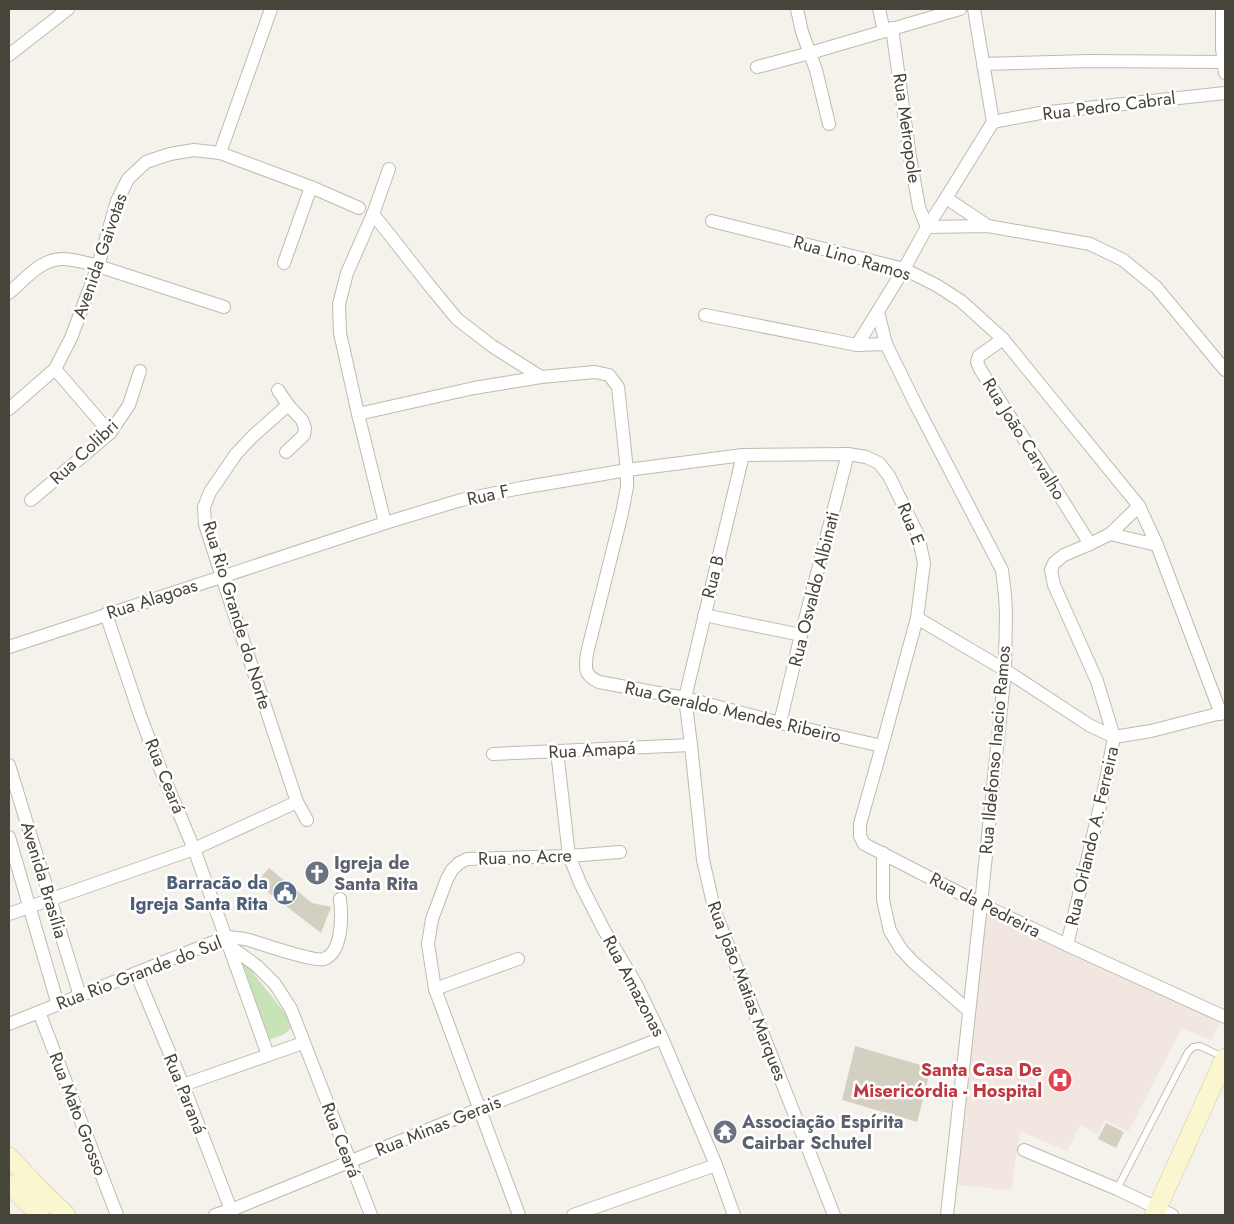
<svg xmlns="http://www.w3.org/2000/svg" width="1234" height="1224" font-family="Jost,sans-serif">
  <style>
    .medical { fill: #f2e6e0 }
    .green { fill: #c9e3b9 }
    .building { fill: #d4d0c1 }
    .lines { fill: none; stroke-linecap: round; stroke-linejoin: round }
    .lane-casing { stroke: #bebbae; stroke-width: 8 }
    .street-casing { stroke: #bebbae; stroke-width: 14 }
    .secondary-casing { stroke: #cbc69e; stroke-width: 20 }
    .lane { stroke: #fff; stroke-width: 6 }
    .street { stroke: #fff; stroke-width: 12 }
    .secondary { stroke: #f9f6d0; stroke-width: 19 }
    .labels { text-anchor: middle; stroke-width: 5; stroke-linejoin: round; paint-order: stroke }
    .street-label { font-size: 18px; fill: #474439; stroke: #fff }
    .worship-label { font-size: 18px; font-weight: bold; fill: #5b616d; stroke: #fff; text-anchor: start }
    .service-label { font-size: 18px; font-weight: bold; fill: #4e5e75; stroke: #fff; text-anchor: end }
    .health-label { font-size: 18px; font-weight: bold; fill: #be3a42; stroke: #fff; text-anchor: end }
  </style>
  <rect width="100%" height="100%" fill="#f4f2eb"/>
  <polygon class="medical" points="980,908 1220,1021 1211,1040 1182,1028 1128,1132 1105,1120 1098,1134 1080,1125 1067,1151 1020,1131 1011,1190 956,1185"/>
  <path class="green" d="M241,958L294,1024C287,1035 280,1036 268,1040Z"/>
  <g class="building">
    <polygon points="307,865 330,869 324,885 306,877"/>
    <polygon points="269,868 312,903 331,907 321,933 256,883"/>
    <polygon points="855,1046 931,1068 917,1122 842,1100"/>
    <polygon points="1106,1123 1124,1132 1116,1148 1098,1139"/>
  </g>
  <g class="lines">
    <defs>
      <polyline id="lane" points="1117,1189 1188,1052 1193,1047 1200,1046 1223,1057"/>
      <g id="street">
        <polyline points="797,9 802,32 816,70 829,124"/>
        <polyline points="879,9 884,31"/>
        <polyline points="974,9 993,122"/>
        <polyline points="1222,9 1222,49 1225,73"/>
        <polyline points="892,28 910,157 919,207 927,227 988,226 1090,244 1123,260 1156,287 1225,370"/>
        <polyline points="9,55 68,9"/>
        <polyline points="983,64 1089,61 1225,62"/>
        <polyline points="757,67 810,53 960,9"/>
        <polyline points="993,122 1040,113 1225,93"/>
        <polyline points="220,153 271,9"/>
        <polyline points="946,198 988,226"/>
        <polyline points="373,214 389,234 429,285 457,319 492,346 541,377"/>
        <polyline points="712,221 904,269 936,285 961,301 1003,339 1139,506 1157,545 1221,714"/>
        <polyline points="284,263 311,187"/>
        <path d="M9,293C24,280 41,259 62,259C74,259 86,263 98,266L224,307"/>
        <polyline points="878,312 886,344 916,405 1002,570 1005,595 1006,614 1005,670 981,904 947,1215"/>
        <polyline points="705,315 857,345 886,344"/>
        <polyline points="1003,339 979,356 977,362 980,369 1090,544"/>
        <polyline points="857,345 904,269 927,227 946,198 993,122"/>
        <polyline points="55,369 110,433"/>
        <polyline points="278,390 288,405 302,420 305,428 304,435 286,452"/>
        <polyline points="288,405 253,436 236,454 210,492 204,507 205,524 222,577 297,802 307,820"/>
        <polyline points="9,409 55,369 71,338 98,266 117,201 128,179 146,162 170,154 194,150 220,153 311,187 359,208"/>
        <path d="M358,414L474,388L541,377L595,372L609,375L618,387L627,470V487L622,513L587,653C585,669 584,675 599,682L685,698L780,723L882,746"/>
        <polyline points="743,455 685,698 691,745 703,860 715,912 834,1215"/>
        <polyline points="31,500 110,433 129,405 140,371"/>
        <polyline points="1139,506 1110,534 1157,545"/>
        <polyline points="385,523 358,414 340,333 339,304 347,273 373,214 389,169"/>
        <polyline points="106,614 140,715 160,768 194,849 268,1055"/>
        <polyline points="704,615 801,635"/>
        <polyline points="917,618 1005,670 1089,725 1114,737 1151,731 1225,712"/>
        <polyline points="9,647 385,523 461,500 521,488 627,470 743,455 848,454 866,457 879,463 889,476 918,535 924,563 917,618 882,746 860,824 860,836 864,844 981,904 1067,945 1225,1017"/>
        <polyline points="780,723 801,635 848,454"/>
        <polyline points="557,751 569,856 581,885 604,930 636,984 662,1038 716,1165 734,1215"/>
        <polyline points="493,754 691,745"/>
        <polyline points="9,765 80,996"/>
        <polyline points="9,837 58,1005"/>
        <polyline points="883,853 883,900 890,931 901,949 913,962 969,1011"/>
        <polyline points="9,914 194,849 297,802"/>
        <polyline points="228,945 257,966 275,984 291,1009 371,1215"/>
        <polyline points="1067,945 1105,785 1114,737 1097,681 1054,585 1051,570 1054,563 1064,555 1090,544 1110,534"/>
        <polyline points="136,973 183,1085 233,1215"/>
        <polyline points="435,989 518,959"/>
        <polyline points="39,1012 117,1215"/>
        <path d="M9,1024L226,937C233,938 241,938 249,940C262,944 314,962 324,959C343,952 342,915 340,899"/>
        <polyline points="183,1085 303,1043"/>
        <polyline points="1024,1150 1117,1189 1172,1215"/>
        <polyline points="215,1215 231,1210 479,1109 662,1038"/>
        <polyline points="519,1215 435,989 428,944 432,919 447,879 452,870 459,863 467,859 569,856 620,852"/>
        <polyline points="573,1215 716,1165"/>
      </g>
      <g id="secondary">
        <polyline points="9,1157 39,1189 66,1215"/>
        <polyline points="9,1184 40,1215"/>
        <polyline points="1154,1215 1225,1058"/>
      </g>
    </defs>
    <use href="#lane" class="lane-casing"/>
    <use href="#street" class="street-casing"/>
    <use href="#secondary" class="secondary-casing"/>
    <use href="#lane" class="lane"/>
    <use href="#street" class="street"/>
    <use href="#secondary" class="secondary"/>
  </g>
  <defs>
    <symbol id="church-disc" viewBox="-11 -11 22 22"><circle r="9.5" fill="#6b7280" stroke="#fff"/><path d="M-1.2-6h2.4v3.5h3.3v2.4h-3.3V6h-2.4V-.1h-3.3v-2.4h3.3Z" fill="#fff"/></symbol>
    <symbol id="civic-disc" viewBox="-11 -11 22 22"><circle r="9.5" fill="#5c6f8a" stroke="#fff"/><path d="M-.6-6.5H3V-4.5H.6V-3L4-1V1h2V6H-6V1h2V-1L-.6-3ZM-1.2 2.5V6h2.4V2.5Z" fill="#fff"/></symbol>
    <symbol id="hospital-disc" viewBox="-11 -11 22 22"><circle r="9.5" fill="#e0444e" stroke="#fff"/><path d="M-5-5h3v3.5h4V-5h3V5h-3V1.5h-4V5h-3Z" fill="#fff"/></symbol>
    <symbol id="temple-disc" viewBox="-11 -11 22 22"><circle r="9.5" fill="#6b7280" stroke="#fff"/><path d="M0-6L5-2H3V0L6.5 2.5H4V6H1.5V3h-3V6H-4V2.5H-6.5L-3 0V-2H-5Z" fill="#fff"/></symbol>
  </defs>
  <g fill-rule="evenodd">
    <use href="#church-disc" x="303" y="859" width="28" height="28"/>
    <use href="#civic-disc" x="271" y="879" width="28" height="28"/>
    <use href="#hospital-disc" x="1046" y="1066" width="28" height="28"/>
    <use href="#temple-disc" x="711" y="1118" width="28" height="28"/>
  </g>
  <g class="labels">
    <g class="street-label">
      <text transform="translate(1109 106) rotate(-7)" y="6">Rua Pedro Cabral</text>
      <text transform="translate(907 128) rotate(82)" y="6">Rua Metropole</text>
      <text transform="translate(100 256) rotate(-71)" y="6">Avenida Gaivotas</text>
      <text transform="translate(852 258) rotate(16)" y="6">Rua Lino Ramos</text>
      <text transform="translate(1024 439) rotate(58)" y="6">Rua João Carvalho</text>
      <text transform="translate(84 452) rotate(-43)" y="6">Rua Colibri</text>
      <text transform="translate(488 495) rotate(-12)" y="6">Rua F</text>
      <text transform="translate(911 524) rotate(68)" y="6">Rua E</text>
      <text transform="translate(713 577) rotate(-76)" y="6">Rua B</text>
      <text transform="translate(814 589) rotate(-76)" y="6">Rua Osvaldo Albinati</text>
      <text transform="translate(152 599) rotate(-18)" y="6">Rua Alagoas</text>
      <text transform="translate(237 615) rotate(73)" y="6">Rua Rio Grande do Norte</text>
      <text transform="translate(733 712) rotate(13)" y="6">Rua Geraldo Mendes Ribeiro</text>
      <text transform="translate(592 750) rotate(-3)" y="6">Rua Amapá</text>
      <text transform="translate(995 750) rotate(-85)" y="6">Rua Ildefonso Inacio Ramos</text>
      <text transform="translate(165 776) rotate(68)" y="6">Rua Ceará</text>
      <text transform="translate(1092 836) rotate(-77)" y="6">Rua Orlando A. Ferreira</text>
      <text transform="translate(525 857) rotate(-2)" y="6">Rua no Acre</text>
      <text transform="translate(44 880) rotate(73)" y="6">Avenida Brasília</text>
      <text transform="translate(985 905) rotate(27)" y="6">Rua da Pedreira</text>
      <text transform="translate(139 973) rotate(-21)" y="6">Rua Rio Grande do Sul</text>
      <text transform="translate(634 986) rotate(62)" y="6">Rua Amazonas</text>
      <text transform="translate(747 991) rotate(69)" y="6">Rua João Matias Marques</text>
      <text transform="translate(185 1094) rotate(68)" y="6">Rua Paraná</text>
      <text transform="translate(78 1114) rotate(69)" y="6">Rua Mato Grosso</text>
      <text transform="translate(438 1126) rotate(-22)" y="6">Rua Minas Gerais</text>
      <text transform="translate(341 1140) rotate(69)" y="6">Rua Ceará</text>
    </g>
    <g class="worship-label">
      <text x="334" y="869">Igreja de<tspan x="334" dy="21">Santa Rita</tspan></text>
      <text x="742" y="1128">Associação Espírita<tspan x="742" dy="21">Cairbar Schutel</tspan></text>
    </g>
    <g class="service-label">
      <text x="268" y="889">Barracão da<tspan x="268" dy="21">Igreja Santa Rita</tspan></text>
    </g>
    <g class="health-label">
      <text x="1042" y="1076">Santa Casa De<tspan x="1042" dy="21">Misericórdia - Hospital</tspan></text>
    </g>
  </g>
  <rect width="1234" height="1224" fill="none" stroke="#474439" stroke-width="20"/>
</svg>
